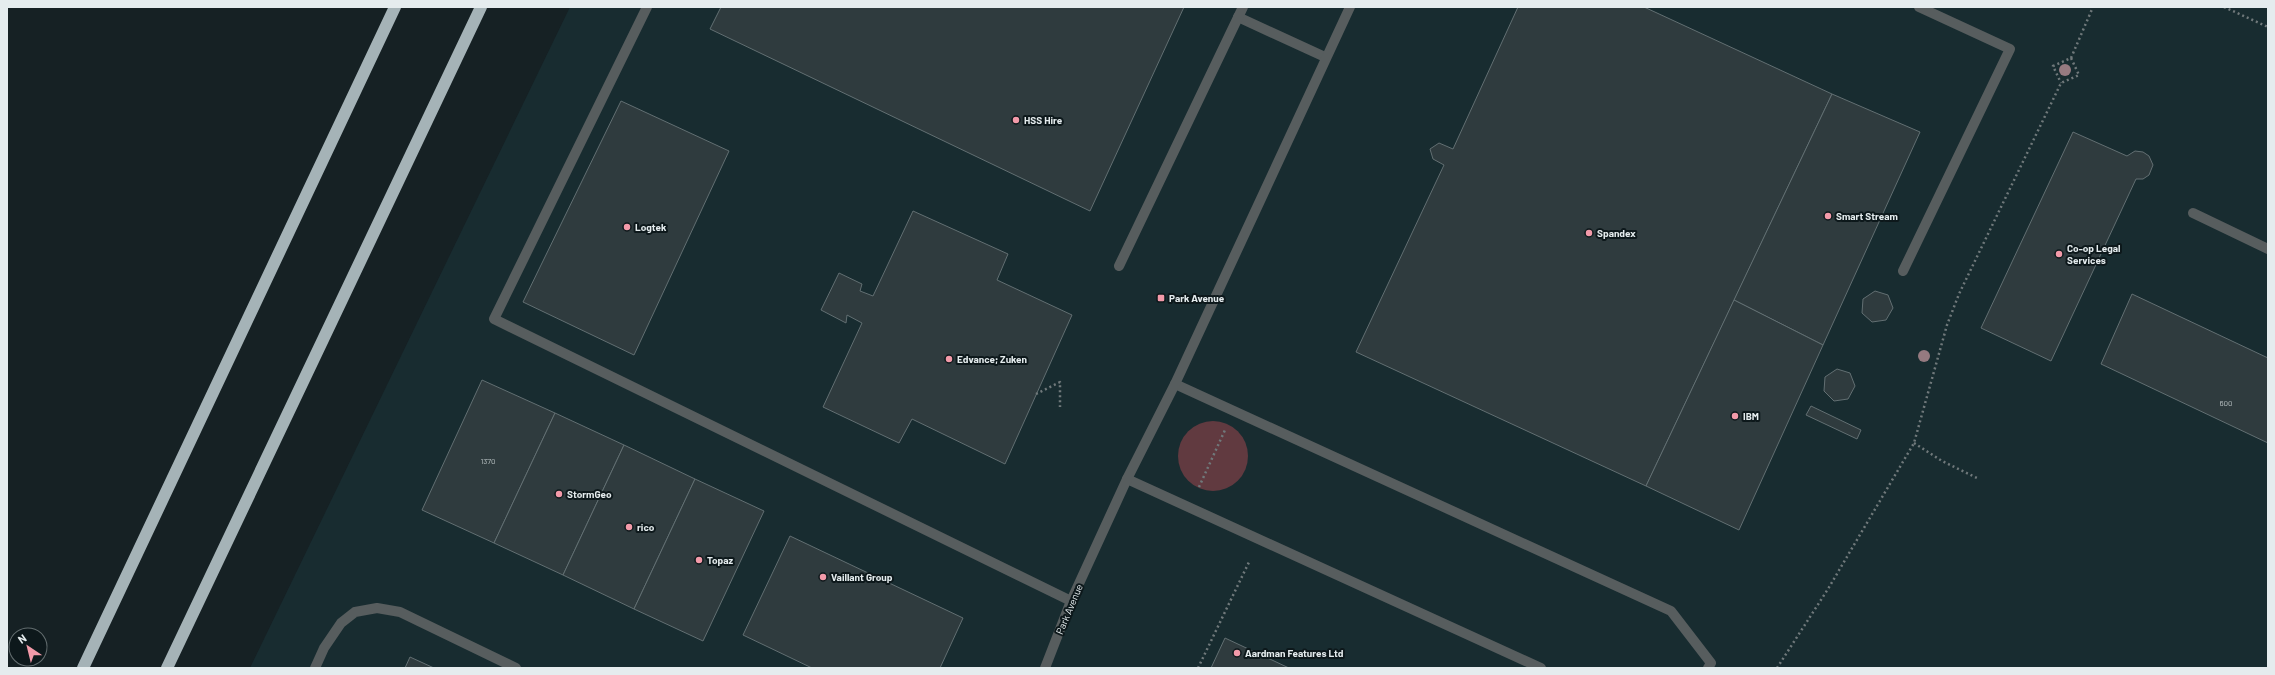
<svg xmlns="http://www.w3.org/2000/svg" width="2275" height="675" font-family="Barlow,sans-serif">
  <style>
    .built { fill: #182c30 }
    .green { fill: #613a40 }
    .building { fill: #2f3b3e; stroke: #626f72 }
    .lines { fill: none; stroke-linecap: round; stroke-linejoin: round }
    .path { stroke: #70797b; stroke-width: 2.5; stroke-dasharray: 2 3; stroke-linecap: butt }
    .service { stroke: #575d5e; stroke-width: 10 }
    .tertiary { stroke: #575d5e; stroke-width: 10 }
    .motorway { stroke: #a5b3b7; stroke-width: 12 }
    .tree { fill: #967a80 }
    .poi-dot { fill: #f39aa9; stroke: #0d181b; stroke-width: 1.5 }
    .labels { text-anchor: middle; stroke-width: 4; stroke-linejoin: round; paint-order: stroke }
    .number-label { font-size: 8px; fill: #b8c0c2 }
    .poi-label { font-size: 10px; font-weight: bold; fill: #e5ecee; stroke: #0d181b; text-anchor: start }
    .street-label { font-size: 10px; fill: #e5ecee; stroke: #0d181b }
  </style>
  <rect width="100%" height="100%" fill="#162124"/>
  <polygon class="built" points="570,7 2268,7 2268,668 250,668"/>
  <circle class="green" cx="1213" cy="456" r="35"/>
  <g class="building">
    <polygon points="721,7 1184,7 1090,211 710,29"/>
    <polygon points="1518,7 1644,7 1832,94 1646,486 1356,352 1444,165 1433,159 1430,149 1439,143 1453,149"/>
    <polygon points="1832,94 1920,132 1823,345 1734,300"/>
    <polygon points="621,101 729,151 634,355 523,302"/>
    <polygon points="2073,132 2127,156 2135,151 2143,152 2149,156 2153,165 2149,175 2143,179 2136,179 2051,361 1981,328"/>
    <polygon points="913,211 1008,254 997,280 1072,315 1005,464 912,419 899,443 823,407 862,323 847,315 846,323 821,310 839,273 862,284 860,291 873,296"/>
    <polygon points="1875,291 1888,295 1893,308 1886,320 1872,322 1862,313 1863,299"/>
    <polygon points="2132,294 2268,358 2268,443 2101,364"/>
    <polygon points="1734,300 1823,345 1739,530 1646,486"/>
    <polygon points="1837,369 1850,373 1855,386 1848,399 1834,401 1824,391 1825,377"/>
    <polygon points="482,380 555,413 494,543 422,510"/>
    <polygon points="1811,406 1861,430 1857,439 1806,415"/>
    <polygon points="555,413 624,445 563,575 494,543"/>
    <polygon points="624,445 695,479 634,609 563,575"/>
    <polygon points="695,479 764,511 703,641 634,609"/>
    <polygon points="790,536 963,618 940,668 812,668 743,635"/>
    <polygon points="1225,638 1289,668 1211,668"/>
    <polygon points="410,657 434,668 405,668"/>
  </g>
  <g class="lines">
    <g class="path">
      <polyline points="2224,7 2268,27"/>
      <polyline points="2071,58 2093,7"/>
      <polyline points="1036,394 1060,382 1060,407"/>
      <polyline points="1914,443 1942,461 1977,478"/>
      <polyline points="1199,487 1225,430"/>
      <polyline points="1198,668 1250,560"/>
      <polyline points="1777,668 1828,589 1914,443 1947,325 1959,294 2061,83 2079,75 2071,58 2053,66 2061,83"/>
    </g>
    <g class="service">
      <polyline points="647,7 494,319 1071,601"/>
      <polyline points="1238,17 1325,57"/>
      <polyline points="2193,213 2268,249"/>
      <polyline points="1119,266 1243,7"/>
      <polyline points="1903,271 2010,49 1919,7"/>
      <polyline points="1175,384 1671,611 1711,663 1708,668"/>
      <polyline points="1127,479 1541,668"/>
      <polyline points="315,668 324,648 341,623 355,612 377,608 400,612 516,668"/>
    </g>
    <polyline class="tertiary" points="1045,668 1071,601 1127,479 1175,384 1350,7"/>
    <g class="motorway">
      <polyline points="83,668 395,7"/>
      <polyline points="167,668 481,7"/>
    </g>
  </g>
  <g class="tree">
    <circle cx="2065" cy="70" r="6"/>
    <circle cx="1924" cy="356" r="6"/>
  </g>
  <g class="poi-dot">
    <circle cx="1016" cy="120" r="4"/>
    <circle cx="1828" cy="216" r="4"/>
    <circle cx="627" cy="227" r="4"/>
    <circle cx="1589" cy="233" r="4"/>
    <circle cx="2059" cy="254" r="4"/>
    <rect x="1157" y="294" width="8" height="8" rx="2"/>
    <circle cx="949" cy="359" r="4"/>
    <circle cx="1735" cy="416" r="4"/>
    <circle cx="559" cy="494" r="4"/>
    <circle cx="629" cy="527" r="4"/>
    <circle cx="699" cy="560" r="4"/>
    <circle cx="823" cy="577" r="4"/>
    <circle cx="1237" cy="653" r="4"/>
  </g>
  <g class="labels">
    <g class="number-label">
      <text x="2226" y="406">600</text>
      <text x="488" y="464">1370</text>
    </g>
    <g class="poi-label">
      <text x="1024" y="124">HSS Hire</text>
      <text x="1836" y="220">Smart Stream</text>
      <text x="635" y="231">Logtek</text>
      <text x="1597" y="237">Spandex</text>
      <text x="2067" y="252">Co-op Legal<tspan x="2067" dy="12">Services</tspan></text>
      <text x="1169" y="302">Park Avenue</text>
      <text x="957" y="363">Edvance; Zuken</text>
      <text x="1743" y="420">IBM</text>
      <text x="567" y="498">StormGeo</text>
      <text x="637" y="531">rico</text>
      <text x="707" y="564">Topaz</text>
      <text x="831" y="581">Vaillant Group</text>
      <text x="1245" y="657">Aardman Features Ltd</text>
    </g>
    <g class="street-label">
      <text transform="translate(1069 609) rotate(-67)" y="4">Park Avenue</text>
    </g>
  </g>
  <rect width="2275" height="675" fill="none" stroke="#e5ecee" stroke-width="16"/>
  <g transform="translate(28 647) rotate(325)"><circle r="19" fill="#0d181b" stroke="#636d6f"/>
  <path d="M0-3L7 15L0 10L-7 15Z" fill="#f39aa9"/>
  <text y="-6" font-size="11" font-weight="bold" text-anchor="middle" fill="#e5ecee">N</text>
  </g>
</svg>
